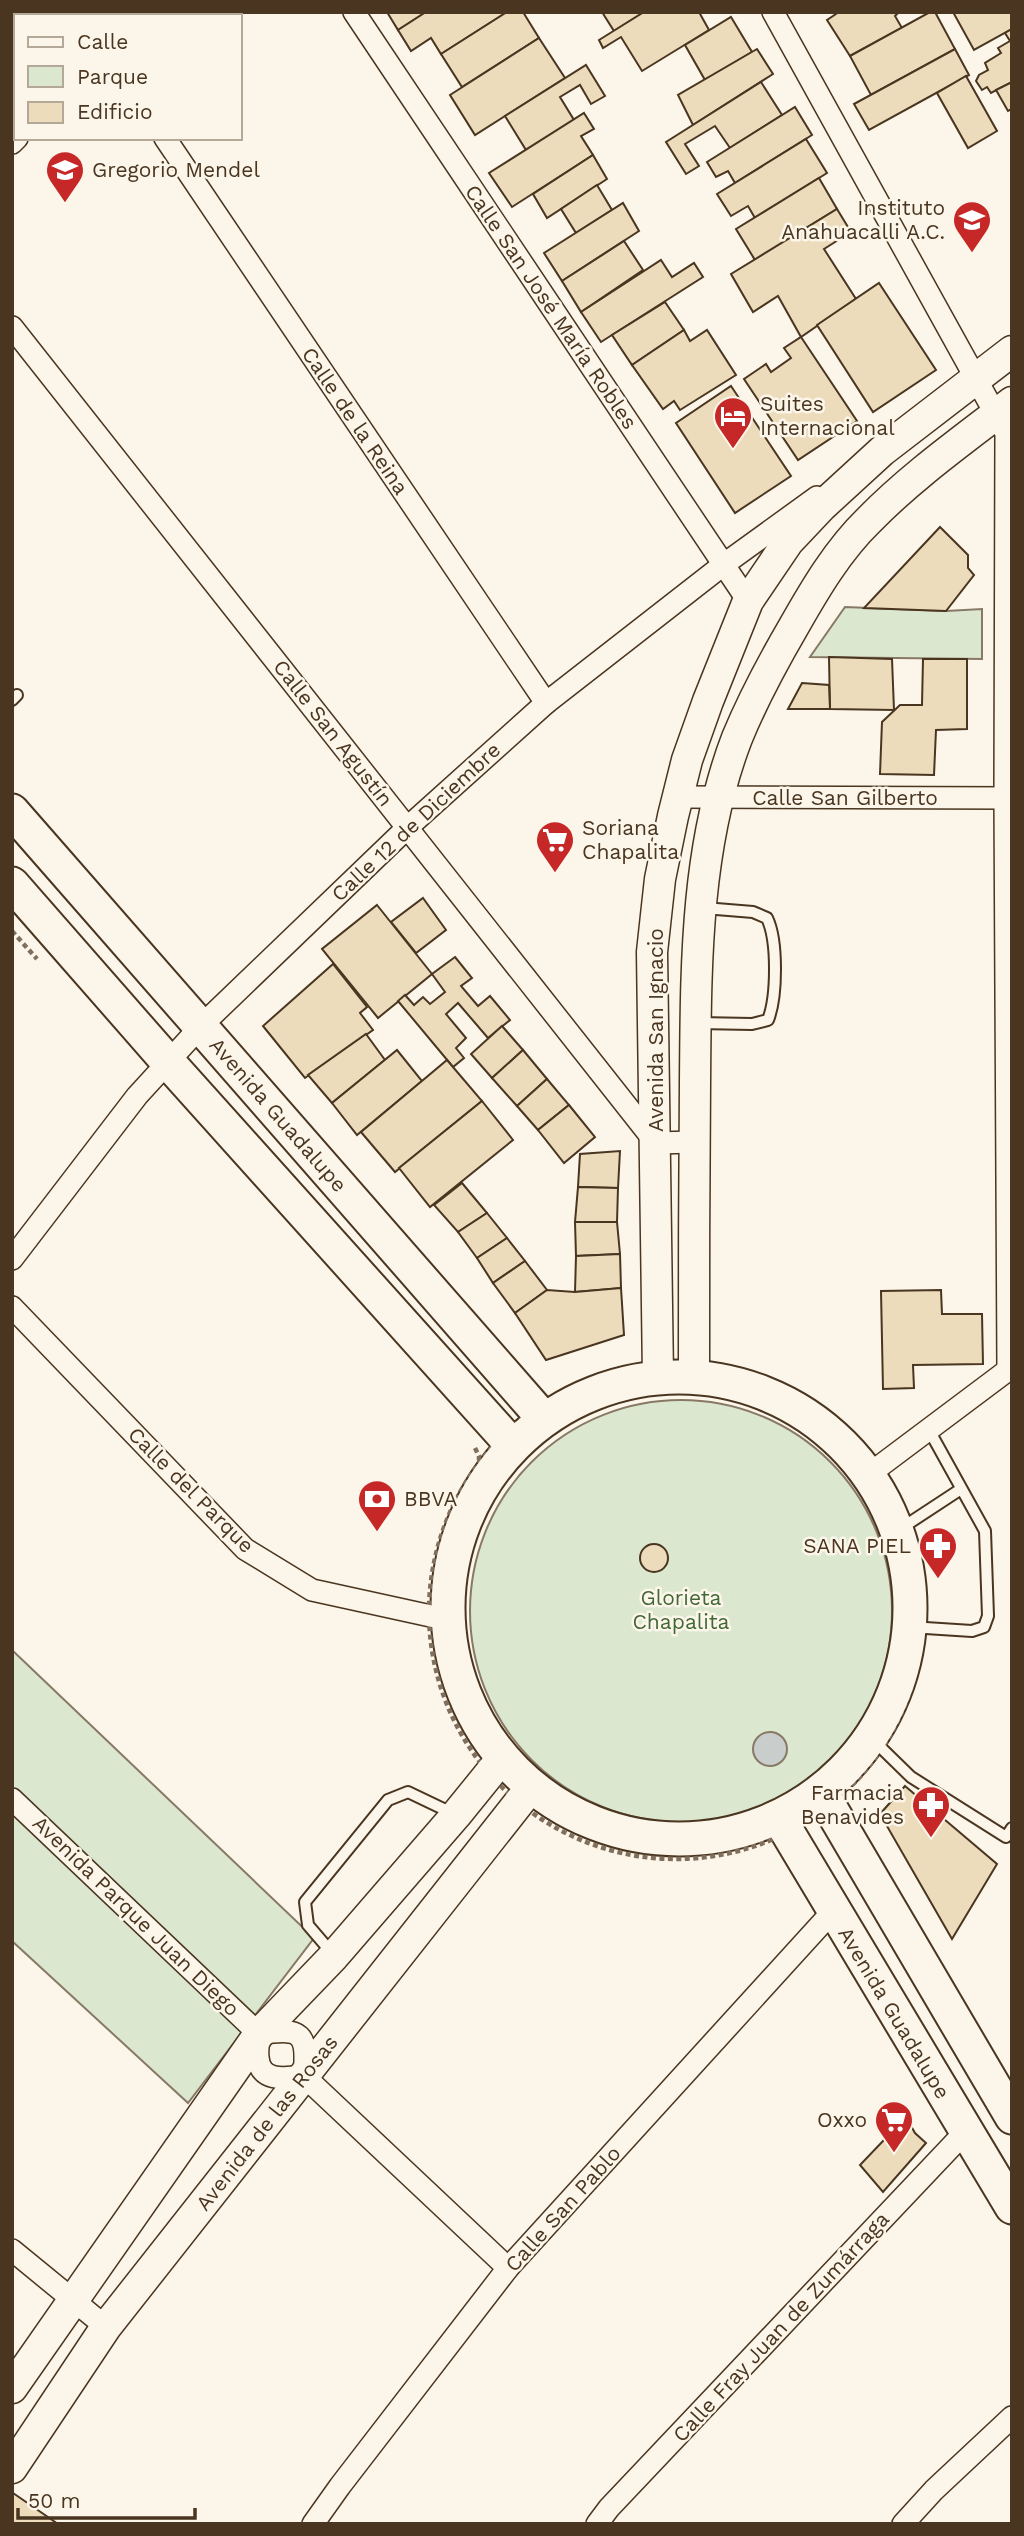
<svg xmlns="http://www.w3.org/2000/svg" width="1024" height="2536" font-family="'Work Sans',sans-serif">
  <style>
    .green { fill: #dce7d0; stroke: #887966; stroke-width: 2 }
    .water { fill: #c9cecd; stroke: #887966; stroke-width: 2 }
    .building { fill: #ecdcbc; stroke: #4a3520; stroke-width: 2 }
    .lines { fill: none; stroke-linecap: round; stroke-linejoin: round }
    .lane-casing { stroke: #4a3520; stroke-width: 14 }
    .street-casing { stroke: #4a3520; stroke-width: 24 }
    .secondary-casing { stroke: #4a3520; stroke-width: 33 }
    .primary-casing { stroke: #4a3520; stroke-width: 37 }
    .path { stroke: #7f6f5c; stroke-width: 4.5; stroke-dasharray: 5 3.5; stroke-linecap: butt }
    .lane { stroke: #fbf6e9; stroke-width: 10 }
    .street { stroke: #fbf6e9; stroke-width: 21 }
    .secondary { stroke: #fbf6e9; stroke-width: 30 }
    .primary { stroke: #fbf6e9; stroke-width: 33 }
    .labels { text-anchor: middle; stroke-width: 5; stroke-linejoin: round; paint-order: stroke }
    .poi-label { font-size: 21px; fill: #4a3520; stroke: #fbf6e9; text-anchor: start }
    .street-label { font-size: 21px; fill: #4a3520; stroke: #fbf6e9 }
    .park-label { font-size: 21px; fill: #436837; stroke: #fbf6e9 }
  </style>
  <rect width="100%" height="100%" fill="#fbf6e9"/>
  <g class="green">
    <polygon points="845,607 946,611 982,609 982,659 810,657"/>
    <circle cx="681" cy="1611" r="211"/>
    <polygon points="12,1650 314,1938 188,2103 12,1941"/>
  </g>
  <circle class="water" cx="770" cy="1749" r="17"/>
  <g class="building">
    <polygon points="387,12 426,12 398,30"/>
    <polygon points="426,12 507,12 441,54 431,38 411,51 398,30"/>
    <polygon points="507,12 523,12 539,38 462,87 441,54"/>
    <polygon points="602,12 644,12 614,31"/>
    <polygon points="644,12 699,12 709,30 642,71 621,37 603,48 599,40"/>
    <polygon points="899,12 895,16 902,28 850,56 827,20 839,12"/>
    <polygon points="930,12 935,12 955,49 871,95 850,56"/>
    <polygon points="953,12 1012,12 1012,29 974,50"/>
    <polygon points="731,17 752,52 705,80 685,45"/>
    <polygon points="1012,29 1012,82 991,93 987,87 982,90 976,81 979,75 988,70 985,63 1001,53 998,48 1010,41 1005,33"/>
    <polygon points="539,38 565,78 475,135 450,95"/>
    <polygon points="757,49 773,74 693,125 678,95"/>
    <polygon points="955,49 969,75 869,130 854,104"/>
    <polygon points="586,65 605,96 591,104 580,85 560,97 574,120 526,150 505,116"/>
    <polygon points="966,76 997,131 968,148 937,93"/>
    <polygon points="761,82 782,115 730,148 715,126 685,144 699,166 686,174 666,142"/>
    <polygon points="1012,82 1012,109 1008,111 996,90"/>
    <polygon points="795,107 812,135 735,183 728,171 716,177 707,162"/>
    <polygon points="584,113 594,129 581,136 593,155 512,207 489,173"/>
    <polygon points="806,139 827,173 755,218 748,206 731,216 717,194"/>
    <polygon points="593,155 607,179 547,218 533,194"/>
    <polygon points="819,178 837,209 755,260 736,229"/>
    <polygon points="597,185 612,210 576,233 561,209"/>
    <polygon points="623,203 639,231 562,281 544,253"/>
    <polygon points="837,209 851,232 824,249 856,299 801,337 778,296 753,312 731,274"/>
    <polygon points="624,241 643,270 581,312 562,281"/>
    <polygon points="661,260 672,277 694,263 703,277 601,342 581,312"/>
    <polygon points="879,283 936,370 873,412 817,325"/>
    <polygon points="665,302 684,330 632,365 612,335"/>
    <polygon points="684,330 690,341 707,330 736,375 680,410 674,401 663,409 632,365"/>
    <polygon points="801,337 857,421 798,460 744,379 766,364 771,372 791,358 784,348"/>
    <polygon points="731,386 791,476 735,513 676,423"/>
    <polygon points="940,527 968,555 968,568 974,575 946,611 864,608"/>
    <polygon points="829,657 892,659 894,710 830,709"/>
    <polygon points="923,659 967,659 967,729 936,730 934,775 880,774 882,722 900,705 922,705"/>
    <polygon points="802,683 829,685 830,709 788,709"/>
    <polygon points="423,898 446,930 416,953 391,922"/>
    <polygon points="377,905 432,974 378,1018 322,949"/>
    <polygon points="455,957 472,978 461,986 478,1006 490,996 510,1020 488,1038 458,1003 446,1014 466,1038 456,1048 464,1058 453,1067 398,1001 405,995 414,1005 423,997 430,1004 445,992 432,974"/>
    <polygon points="333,964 367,1007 360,1013 373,1030 305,1078 263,1026"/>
    <polygon points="502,1026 523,1050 492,1078 471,1054"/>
    <polygon points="366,1034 385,1060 332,1103 308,1075"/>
    <polygon points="397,1050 422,1081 357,1135 332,1103"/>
    <polygon points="523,1050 547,1079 517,1106 492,1078"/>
    <polygon points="447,1060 482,1101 395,1172 361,1132"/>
    <polygon points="547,1079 569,1105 538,1130 517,1106"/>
    <polygon points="482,1101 513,1140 430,1207 399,1168"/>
    <polygon points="569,1105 595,1137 564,1163 538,1130"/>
    <polygon points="620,1151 618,1188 578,1187 580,1154"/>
    <polygon points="462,1183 487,1213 458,1232 434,1205"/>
    <polygon points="578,1187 618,1188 617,1222 575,1222"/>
    <polygon points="487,1213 507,1238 477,1258 458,1232"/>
    <polygon points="575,1222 617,1222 620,1254 576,1256"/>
    <polygon points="507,1238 525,1261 493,1283 477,1258"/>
    <polygon points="620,1254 621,1288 575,1292 576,1256"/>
    <polygon points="525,1261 547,1290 515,1313 493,1283"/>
    <polygon points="621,1288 624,1335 546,1360 515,1313 547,1290 575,1292"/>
    <polygon points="941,1290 942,1314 982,1314 983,1364 913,1365 914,1388 883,1389 881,1291"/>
    <circle cx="654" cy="1558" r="14"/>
    <polygon points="905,1786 997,1864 952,1939 880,1814"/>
    <polygon points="906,2117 915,2133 926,2143 883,2192 860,2165"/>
    <polygon points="13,2493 58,2524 12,2524"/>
  </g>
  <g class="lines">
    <defs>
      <g id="lane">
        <polyline points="12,700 17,695"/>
        <path d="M698,1023L752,1024L768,1020C777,997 778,941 767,918L753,912L704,908"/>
        <polyline points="897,1531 961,1489"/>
        <polyline points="910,1627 972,1631 984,1627 988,1616 985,1531 929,1430"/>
        <polyline points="871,1738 911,1777 1006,1837 1012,1828"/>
        <polyline points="332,1953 308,1925 305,1902 388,1800 408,1792 454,1814"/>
      </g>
      <g id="street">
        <polyline points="80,12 82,16"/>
        <polyline points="354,12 748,601"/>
        <polyline points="773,12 1006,433 1005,798 1008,1369"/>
        <polyline points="146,16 150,12"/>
        <polyline points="165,138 546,703"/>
        <polyline points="12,143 17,138"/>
        <polyline points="12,327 656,1143 694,1142"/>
        <polyline points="678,797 1012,798"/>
        <polyline points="12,1259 137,1096 201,1026 408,827 546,703 723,565 817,497"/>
        <polyline points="12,1307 245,1549 312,1590 449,1620"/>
        <polyline points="868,1475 1012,1367"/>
        <path d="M12,1799L259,2034C259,2042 257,2050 258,2057C260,2083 286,2078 304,2076L508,2268"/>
        <path d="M259,2034C302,2027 308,2033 304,2076"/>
        <polyline points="12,2250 106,2327"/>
        <polyline points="313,2524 340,2486 508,2268 833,1911"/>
        <polyline points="597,2524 609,2508 966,2131"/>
        <polyline points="903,2524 934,2490 1012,2417"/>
      </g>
      <g id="secondary">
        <polyline points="658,1377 652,952 660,879 673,816 687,760 708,701 748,601 788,542 822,506 882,451 1012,351"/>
        <path d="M694,1377C694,1279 694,1180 695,1082C696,968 695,847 737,738C753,699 773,662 794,626C815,589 838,550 869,520C912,476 963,440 1012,402"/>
        <polyline points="12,2388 259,2034 334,1956 456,1815 503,1757"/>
        <polyline points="12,2468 106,2327 532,1786"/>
      </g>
      <g id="primary">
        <polyline points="12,811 544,1419"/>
        <polyline points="12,884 168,1062 513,1446"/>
        <circle cx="679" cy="1608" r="231"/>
        <polyline points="821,1792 1012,2117"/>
        <polyline points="779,1818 1012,2207"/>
      </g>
    </defs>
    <use href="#lane" class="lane-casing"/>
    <use href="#street" class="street-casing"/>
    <use href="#secondary" class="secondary-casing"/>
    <use href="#primary" class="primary-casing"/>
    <g class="path">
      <polyline points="12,931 37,959"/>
      <circle cx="676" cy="1612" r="247"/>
      <polyline points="475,1448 479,1456 479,1465"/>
    </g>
    <use href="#lane" class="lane"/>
    <use href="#street" class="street"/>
    <use href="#secondary" class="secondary"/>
    <use href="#primary" class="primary"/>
  </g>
  <defs>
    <symbol id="university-pin" viewBox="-11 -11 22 30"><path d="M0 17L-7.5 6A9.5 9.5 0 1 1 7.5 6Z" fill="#c62828" stroke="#fbf6e9"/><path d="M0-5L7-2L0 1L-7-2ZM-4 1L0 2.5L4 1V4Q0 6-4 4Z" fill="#fff"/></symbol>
    <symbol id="school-pin" viewBox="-11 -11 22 30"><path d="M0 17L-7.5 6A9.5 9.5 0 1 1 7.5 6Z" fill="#c62828" stroke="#fbf6e9"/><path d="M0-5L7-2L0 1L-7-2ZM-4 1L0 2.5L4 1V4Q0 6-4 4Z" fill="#fff"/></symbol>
    <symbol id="hotel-pin" viewBox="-11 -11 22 30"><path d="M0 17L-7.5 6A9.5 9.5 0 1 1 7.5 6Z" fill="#c62828" stroke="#fbf6e9"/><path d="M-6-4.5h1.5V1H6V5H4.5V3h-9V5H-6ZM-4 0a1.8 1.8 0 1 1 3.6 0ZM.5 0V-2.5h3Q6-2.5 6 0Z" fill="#fff"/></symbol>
    <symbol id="supermarket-pin" viewBox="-11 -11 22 30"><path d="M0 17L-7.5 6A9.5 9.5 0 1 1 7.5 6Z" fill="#c62828" stroke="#fbf6e9"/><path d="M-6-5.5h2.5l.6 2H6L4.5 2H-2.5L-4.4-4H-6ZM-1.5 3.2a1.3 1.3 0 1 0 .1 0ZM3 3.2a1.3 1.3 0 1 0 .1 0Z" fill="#fff"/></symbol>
    <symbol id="bank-pin" viewBox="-11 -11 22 30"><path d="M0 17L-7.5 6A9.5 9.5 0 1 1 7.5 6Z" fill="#c62828" stroke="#fbf6e9"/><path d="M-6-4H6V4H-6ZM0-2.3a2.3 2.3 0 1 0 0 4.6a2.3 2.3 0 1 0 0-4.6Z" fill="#fff"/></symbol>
    <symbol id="pharmacy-pin" viewBox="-11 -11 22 30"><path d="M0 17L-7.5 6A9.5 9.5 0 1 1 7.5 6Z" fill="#c62828" stroke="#fbf6e9"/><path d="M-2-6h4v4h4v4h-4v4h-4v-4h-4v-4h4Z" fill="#fff"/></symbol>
  </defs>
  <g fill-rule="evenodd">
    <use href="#university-pin" x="43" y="148" width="44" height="60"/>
    <use href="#school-pin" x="950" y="198" width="44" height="60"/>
    <use href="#hotel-pin" x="711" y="394" width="44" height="60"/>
    <use href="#supermarket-pin" x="533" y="818" width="44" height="60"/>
    <use href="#bank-pin" x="355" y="1477" width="44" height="60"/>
    <use href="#pharmacy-pin" x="916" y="1524" width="44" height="60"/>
    <use href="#pharmacy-pin" x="909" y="1783" width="44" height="60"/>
    <use href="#supermarket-pin" x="872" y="2098" width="44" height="60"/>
  </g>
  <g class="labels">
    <g class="poi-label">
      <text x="92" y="177">Gregorio Mendel</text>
      <text x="945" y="215" text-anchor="end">Instituto<tspan x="945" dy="24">Anahuacalli A.C.</tspan></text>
      <text x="760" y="411">Suites<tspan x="760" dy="24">Internacional</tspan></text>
      <text x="582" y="835">Soriana<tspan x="582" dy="24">Chapalita</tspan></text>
      <text x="404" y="1506">BBVA</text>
      <text x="911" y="1553" text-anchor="end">SANA PIEL</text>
      <text x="904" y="1800" text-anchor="end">Farmacia<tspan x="904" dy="24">Benavides</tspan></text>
      <text x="867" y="2127" text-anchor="end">Oxxo</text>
    </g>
    <g class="street-label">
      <text transform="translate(551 307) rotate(56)" y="7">Calle San José María Robles</text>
      <text transform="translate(355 421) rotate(56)" y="7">Calle de la Reina</text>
      <text transform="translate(333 733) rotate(52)" y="7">Calle San Agustín</text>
      <text x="845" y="805">Calle San Gilberto</text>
      <text transform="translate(416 822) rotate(-43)" y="7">Calle 12 de Diciembre</text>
      <text transform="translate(656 1030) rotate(-90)" y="7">Avenida San Ignacio</text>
      <text transform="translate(278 1115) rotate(49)" y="7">Avenida Guadalupe</text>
      <text transform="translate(191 1490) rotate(45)" y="7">Calle del Parque</text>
      <text transform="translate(136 1916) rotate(44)" y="7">Avenida Parque Juan Diego</text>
      <text transform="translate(894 2013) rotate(59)" y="7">Avenida Guadalupe</text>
      <text transform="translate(267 2123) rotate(-52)" y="7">Avenida de las Rosas</text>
      <text transform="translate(563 2209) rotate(-48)" y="7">Calle San Pablo</text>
      <text transform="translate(781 2327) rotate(-47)" y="7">Calle Fray Juan de Zumárraga</text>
    </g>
    <g class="park-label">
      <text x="681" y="1605">Glorieta<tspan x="681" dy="24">Chapalita</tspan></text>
    </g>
  </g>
  <rect width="1024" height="2536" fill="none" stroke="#4a3520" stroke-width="28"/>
  <rect x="14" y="14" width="228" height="126" fill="#fbf6e9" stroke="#b4a999" stroke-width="2"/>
  <rect x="28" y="37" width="35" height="10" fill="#fbf6e9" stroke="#b4a999" stroke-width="2"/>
  <text x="77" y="49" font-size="21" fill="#4a3520">Calle</text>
  <rect x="28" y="66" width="35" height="21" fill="#dce7d0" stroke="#b4a999" stroke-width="2"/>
  <text x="77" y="84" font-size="21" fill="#4a3520">Parque</text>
  <rect x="28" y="102" width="35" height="21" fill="#ecdcbc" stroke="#b4a999" stroke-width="2"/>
  <text x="77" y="119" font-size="21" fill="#4a3520">Edificio</text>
  <path d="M18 2508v10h177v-10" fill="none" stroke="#4a3520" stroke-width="3.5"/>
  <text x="28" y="2508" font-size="21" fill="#4a3520" stroke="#fbf6e9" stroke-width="5" paint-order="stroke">50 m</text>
</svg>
